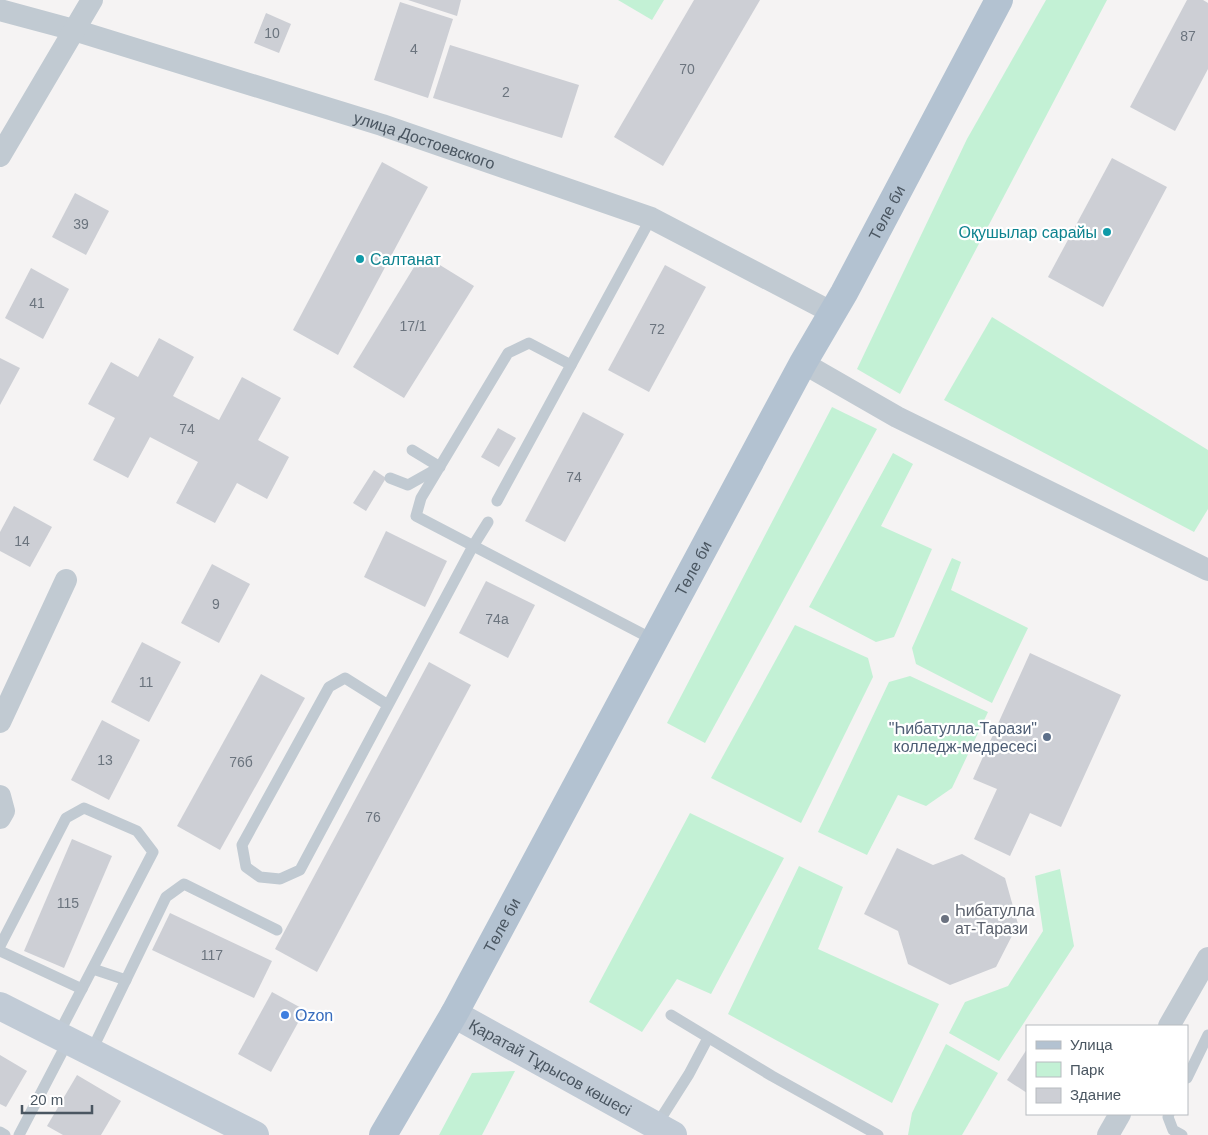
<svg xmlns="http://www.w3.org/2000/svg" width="1208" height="1135" font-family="Helvetica,sans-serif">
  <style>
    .green { fill: #c3f1d5 }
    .building { fill: #cdcfd5 }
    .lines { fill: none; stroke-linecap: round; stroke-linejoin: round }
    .lane { stroke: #c1cad2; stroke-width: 11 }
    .street { stroke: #c1cad2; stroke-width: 22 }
    .secondary { stroke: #c1cbd6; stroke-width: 28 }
    .primary { stroke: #b3c2d1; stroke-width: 28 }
    .culture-dot { fill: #0f9aa8; stroke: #fff; stroke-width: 2 }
    .service-dot { fill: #5c6f8a; stroke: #fff; stroke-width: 2 }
    .worship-dot { fill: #6b7280; stroke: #fff; stroke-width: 2 }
    .shop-dot { fill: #3f7fe0; stroke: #fff; stroke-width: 2 }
    .labels { text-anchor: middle; stroke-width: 4.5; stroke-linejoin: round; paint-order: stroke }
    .number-label { font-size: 14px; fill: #6b747e }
    .street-label { font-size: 16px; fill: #4a5661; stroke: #fff }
    .culture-label { font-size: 16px; fill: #0d838f; stroke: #fff; text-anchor: end }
    .service-label { font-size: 16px; fill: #4e5e75; stroke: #fff; text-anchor: end }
    .worship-label { font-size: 16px; fill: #5b616d; stroke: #fff; text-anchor: start }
    .shop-label { font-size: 16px; fill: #366cbe; stroke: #fff; text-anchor: start }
  </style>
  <rect width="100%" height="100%" fill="#f5f3f3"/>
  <g class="green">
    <polygon points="618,0 664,0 652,20"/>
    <polygon points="1046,0 1107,0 900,394 857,369 967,139"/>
    <polygon points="992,317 1208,450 1208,509 1194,532 944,400"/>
    <polygon points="832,407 877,429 705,743 667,723"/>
    <polygon points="893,453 913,464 881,526 932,549 894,637 876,642 809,607"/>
    <polygon points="952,558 961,562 951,590 1028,628 992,703 916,664 912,648"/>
    <polygon points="795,625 868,658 873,677 801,823 711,778"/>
    <polygon points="910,676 988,712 952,788 926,806 898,795 867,855 818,832 889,682"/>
    <polygon points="690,813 784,858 711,994 677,979 642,1032 589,1002"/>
    <polygon points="799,866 843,887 818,949 939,1004 892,1103 728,1014"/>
    <polygon points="1060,869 1074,946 999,1061 949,1033 965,1002 1008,986 1043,931 1035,876"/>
    <polygon points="946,1044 998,1073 962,1135 908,1135 912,1113"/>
    <polygon points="515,1071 482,1135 439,1135 472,1073"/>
  </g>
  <g class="building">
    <polygon points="408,0 461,0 457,16"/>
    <polygon points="694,0 760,0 663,166 614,137"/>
    <polygon points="1187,0 1203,0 1208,3 1208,69 1175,131 1130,107"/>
    <polygon points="400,2 453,19 428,98 374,80"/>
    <polygon points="266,13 291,24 279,53 254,43"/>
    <polygon points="450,45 579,85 562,138 433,98"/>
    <polygon points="1112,158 1167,187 1103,307 1048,277"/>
    <polygon points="382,162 428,187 338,355 293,330"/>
    <polygon points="75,193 109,211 86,255 52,237"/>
    <polygon points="422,254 474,286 404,398 353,367"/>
    <polygon points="665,265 706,287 649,392 608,370"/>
    <polygon points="31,268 69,289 43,339 5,318"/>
    <polygon points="159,338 194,357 173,396 219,420 242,377 281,398 258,440 289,457 267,499 237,483 215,523 176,503 198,462 150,437 128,478 93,460 115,418 88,404 111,362 138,377"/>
    <polygon points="0,358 20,368 0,405"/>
    <polygon points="583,412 624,434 565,542 525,521"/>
    <polygon points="498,428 516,438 499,467 481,457"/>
    <polygon points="374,470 386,478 366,511 353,503"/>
    <polygon points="14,506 52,527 30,567 0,551 0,532"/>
    <polygon points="386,531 447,561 425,607 364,577"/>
    <polygon points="212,564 250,584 219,643 181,623"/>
    <polygon points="486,581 535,605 508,658 459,633"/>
    <polygon points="142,642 181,662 149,722 111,702"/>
    <polygon points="1030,653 1121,695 1061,827 1030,813 1010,856 974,839 997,789 973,779"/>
    <polygon points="429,662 471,685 317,972 275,949"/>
    <polygon points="261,674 305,698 220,850 177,826"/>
    <polygon points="102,720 140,740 109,800 71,780"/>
    <polygon points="72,839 112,856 64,968 24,951"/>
    <polygon points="897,848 933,865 962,854 1005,878 1018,924 996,967 950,985 908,964 898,931 864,914"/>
    <polygon points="170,913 272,961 254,998 152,950"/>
    <polygon points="272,992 305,1010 271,1072 238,1054"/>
    <polygon points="1027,1049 1027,1093 1007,1080"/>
    <polygon points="0,1055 27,1071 6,1107 0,1104"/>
    <polygon points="77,1075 121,1101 101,1135 63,1135 47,1126"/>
  </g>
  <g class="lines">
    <g class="lane">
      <polyline points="571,365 529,343 508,353 421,498 416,516 654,640"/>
      <polyline points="390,478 408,485 440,467 412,450"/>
      <polyline points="497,501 651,218"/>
      <polyline points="388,705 345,678 329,687 242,845 246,867 260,877 280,879 300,870 473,546 488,522"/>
      <polyline points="0,946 66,818 84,808 137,831 153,852 58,1035"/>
      <polyline points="0,951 82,989"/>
      <polyline points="93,969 126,980"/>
      <polyline points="671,1015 772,1076 878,1135"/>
      <polyline points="91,1052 166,897 184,884 277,930"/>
      <polyline points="1187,1078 1208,1035"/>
      <polyline points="1169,1114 1168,1117 1173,1130 1182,1135"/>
      <polyline points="656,1126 689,1074 708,1038"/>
      <polyline points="0,1132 5,1135"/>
      <polyline points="19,1135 68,1041"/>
    </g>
    <g class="street">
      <path id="s1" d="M0,10L74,30L382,125L651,218L833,313"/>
      <polyline points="0,156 92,0"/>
      <polyline points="803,363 897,417 1208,570"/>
      <polyline points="0,722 66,580"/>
      <polyline points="0,796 4,811 0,818"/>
      <polyline points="1169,1026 1208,958"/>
      <polyline points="1108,1135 1120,1114"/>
    </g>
    <g class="secondary">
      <polyline points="0,1006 255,1135"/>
      <path id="s2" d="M454,1014L673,1135"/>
    </g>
    <path class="primary" id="s3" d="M383,1135L454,1014L803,363L844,293L999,0"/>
  </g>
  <g class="culture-dot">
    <circle cx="1107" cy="232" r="5"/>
    <circle cx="360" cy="259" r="5"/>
  </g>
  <circle class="service-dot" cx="1047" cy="737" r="5"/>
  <circle class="worship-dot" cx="945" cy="919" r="5"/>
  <circle class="shop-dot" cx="285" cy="1015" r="5"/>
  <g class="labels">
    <g class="number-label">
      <text x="272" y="38">10</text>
      <text x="1188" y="41">87</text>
      <text x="414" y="54">4</text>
      <text x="687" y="74">70</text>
      <text x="506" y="97">2</text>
      <text x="81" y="229">39</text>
      <text x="37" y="308">41</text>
      <text x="413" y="331">17/1</text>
      <text x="657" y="334">72</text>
      <text x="187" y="434">74</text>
      <text x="574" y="482">74</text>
      <text x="22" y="546">14</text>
      <text x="216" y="609">9</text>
      <text x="497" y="624">74а</text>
      <text x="146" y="687">11</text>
      <text x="105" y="765">13</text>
      <text x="241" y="767">76б</text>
      <text x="373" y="822">76</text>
      <text x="68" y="908">115</text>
      <text x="212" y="960">117</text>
    </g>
    <g class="street-label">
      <text dy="6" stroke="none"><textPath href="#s1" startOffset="444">улица Достоевского</textPath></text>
      <text dy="6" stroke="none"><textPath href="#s3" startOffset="1051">Төле би</textPath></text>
      <text dy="6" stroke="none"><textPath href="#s3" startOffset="646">Төле би</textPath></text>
      <text dy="6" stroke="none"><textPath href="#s3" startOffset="241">Төле би</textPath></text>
      <text dy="6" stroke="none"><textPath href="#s2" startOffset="110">Қаратай Тұрысов көшесі</textPath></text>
    </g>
    <g class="culture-label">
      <text x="1097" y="238">Оқушылар сарайы</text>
      <text x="370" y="265" text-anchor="start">Салтанат</text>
    </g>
    <g class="service-label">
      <text x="1037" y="734">"Һибатулла-Тарази"<tspan x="1037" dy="18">колледж-медресесі</tspan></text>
    </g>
    <g class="worship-label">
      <text x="955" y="916">Һибатулла<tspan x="955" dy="18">ат-Тарази</tspan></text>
    </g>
    <g class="shop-label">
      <text x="295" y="1021">Ozon</text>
    </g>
  </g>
  <rect x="1026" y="1025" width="162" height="90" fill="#ffffff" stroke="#b7bbc0"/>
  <rect x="1036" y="1041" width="25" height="8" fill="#b3c2d1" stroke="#b7bbc0"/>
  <text x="1070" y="1050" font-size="15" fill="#4a5661">Улица</text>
  <rect x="1036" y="1062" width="25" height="15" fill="#c3f1d5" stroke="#b7bbc0"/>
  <text x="1070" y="1075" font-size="15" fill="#4a5661">Парк</text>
  <rect x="1036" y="1088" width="25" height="15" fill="#cdcfd5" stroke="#b7bbc0"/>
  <text x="1070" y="1100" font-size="15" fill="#4a5661">Здание</text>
  <path d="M22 1105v8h70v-8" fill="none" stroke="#4a5661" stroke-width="2.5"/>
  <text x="30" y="1105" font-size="15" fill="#4a5661" stroke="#ffffff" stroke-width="4" paint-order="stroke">20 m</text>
</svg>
